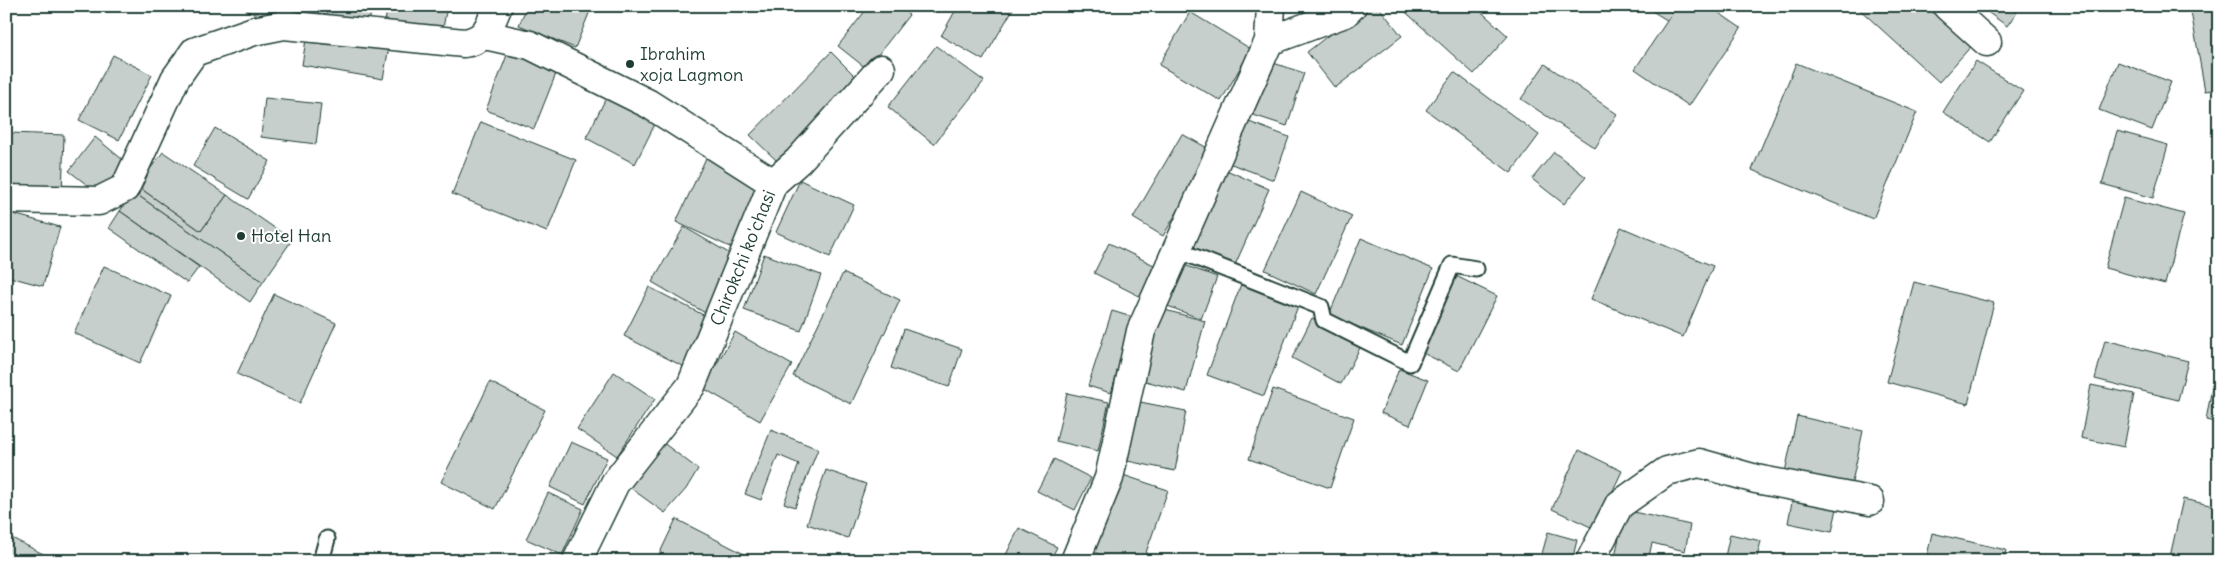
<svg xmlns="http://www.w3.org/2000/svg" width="2225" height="567" font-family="Delius,sans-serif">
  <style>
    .building { fill: #c7cfcc; stroke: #1f3d34 }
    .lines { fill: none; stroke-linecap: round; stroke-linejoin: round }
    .lane-casing { stroke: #1f3d34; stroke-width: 19 }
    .street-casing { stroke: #1f3d34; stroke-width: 31 }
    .lane { stroke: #fff; stroke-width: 15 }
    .street { stroke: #fff; stroke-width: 28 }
    .poi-dot { fill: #1f3d34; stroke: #fff; stroke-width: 2 }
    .labels { text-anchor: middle; stroke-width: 4; stroke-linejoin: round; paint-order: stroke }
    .poi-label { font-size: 18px; fill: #1f3d34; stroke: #fff; text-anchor: start }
    .street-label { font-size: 18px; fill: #1f3d34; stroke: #fff }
  </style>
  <rect width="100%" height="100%" fill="#fff"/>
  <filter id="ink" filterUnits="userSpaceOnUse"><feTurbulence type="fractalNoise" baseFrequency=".02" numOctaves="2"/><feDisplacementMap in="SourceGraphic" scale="10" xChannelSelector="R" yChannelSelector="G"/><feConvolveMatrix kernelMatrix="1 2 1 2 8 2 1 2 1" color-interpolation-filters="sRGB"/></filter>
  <g filter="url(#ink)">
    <g class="building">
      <polygon points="239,6 271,6 264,20"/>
      <polygon points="312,6 372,6 369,23 311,13"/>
      <polygon points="387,6 447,6 442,34 385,24"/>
      <polygon points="527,6 592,6 575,48 519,25"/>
      <polygon points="869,6 899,6 909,15 867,69 838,46"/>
      <polygon points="958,6 1008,6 1013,9 983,60 941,36"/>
      <polygon points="1366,6 1378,6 1402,36 1335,88 1307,52"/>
      <polygon points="1399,6 1475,6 1508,36 1474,74"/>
      <polygon points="1644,6 1679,6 1670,22"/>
      <polygon points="1677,6 1709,6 1741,28 1689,106 1635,69"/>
      <polygon points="1856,6 1934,6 1974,43 1939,82"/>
      <polygon points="1979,6 2021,6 2007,26"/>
      <polygon points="2190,6 2219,6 2219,89 2205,91"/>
      <polygon points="1190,12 1251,49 1221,101 1159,65"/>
      <polygon points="307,33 389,47 383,79 302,65"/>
      <polygon points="936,46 984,81 934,144 888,107"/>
      <polygon points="510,47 559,66 534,129 486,110"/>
      <polygon points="831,52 859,80 778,162 750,135"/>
      <polygon points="113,55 152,75 119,140 79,120"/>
      <polygon points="1264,60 1304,73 1287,126 1247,113"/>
      <polygon points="1976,61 2023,91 1990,142 1943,112"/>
      <polygon points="2118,62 2171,82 2152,130 2099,110"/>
      <polygon points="1796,63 1917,112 1873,219 1752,170"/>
      <polygon points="1545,64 1617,114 1595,148 1521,99"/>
      <polygon points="1454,72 1539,135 1511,173 1426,110"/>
      <polygon points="608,94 657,120 635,164 586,138"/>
      <polygon points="265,98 321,104 316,144 261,137"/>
      <polygon points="1241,119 1289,137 1274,180 1226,162"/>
      <polygon points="481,122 576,160 547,232 452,194"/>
      <polygon points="215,128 270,161 248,199 193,166"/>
      <polygon points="2117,131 2168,145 2153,198 2102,184"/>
      <polygon points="10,133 64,135 62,195 8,194"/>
      <polygon points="1182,134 1213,151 1163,236 1133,218"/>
      <polygon points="95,137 128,164 103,197 69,171"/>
      <polygon points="163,152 227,195 201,231 137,186"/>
      <polygon points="1554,152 1586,177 1564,204 1532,179"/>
      <polygon points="707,156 763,182 732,248 676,222"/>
      <polygon points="1222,168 1269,189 1235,265 1188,245"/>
      <polygon points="800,180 854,205 830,257 776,232"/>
      <polygon points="137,186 201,231 227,195 292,240 263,282 133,192"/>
      <polygon points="133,192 263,282 250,302 120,211"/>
      <polygon points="1301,192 1352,216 1316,294 1265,270"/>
      <polygon points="2124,198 2184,214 2165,284 2105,268"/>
      <polygon points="120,211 199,267 187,283 109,228"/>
      <polygon points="6,212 60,227 43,286 6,276"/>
      <polygon points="684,227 739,259 707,314 652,282"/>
      <polygon points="1621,227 1713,266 1683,337 1591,299"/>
      <polygon points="1361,238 1433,269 1402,345 1329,315"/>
      <polygon points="1109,243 1160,268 1145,299 1094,273"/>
      <polygon points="764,254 821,275 801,331 744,310"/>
      <polygon points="1176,262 1217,277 1201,319 1160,303"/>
      <polygon points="104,266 171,296 140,363 74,333"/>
      <polygon points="843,273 900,300 851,404 793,376"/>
      <polygon points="1456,276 1497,296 1459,371 1419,351"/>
      <polygon points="1914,282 1994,303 1968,404 1887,382"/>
      <polygon points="1241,284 1298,306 1264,396 1207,375"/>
      <polygon points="649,287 715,321 690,370 624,336"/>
      <polygon points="274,294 336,323 300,403 237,374"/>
      <polygon points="1158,308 1205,321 1186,392 1138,379"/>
      <polygon points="1112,311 1135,318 1111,393 1088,386"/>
      <polygon points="1312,318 1362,344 1341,384 1292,358"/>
      <polygon points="904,329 962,349 949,387 891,368"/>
      <polygon points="735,332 792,365 760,421 703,388"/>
      <polygon points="2105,340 2188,361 2178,400 2095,379"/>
      <polygon points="2219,348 2219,423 2206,420"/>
      <polygon points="1399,369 1428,380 1410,425 1381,413"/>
      <polygon points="614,372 655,399 617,456 577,429"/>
      <polygon points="490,382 545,410 495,509 441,482"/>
      <polygon points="2091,385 2134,394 2124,447 2081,438"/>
      <polygon points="1273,389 1354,418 1330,488 1249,459"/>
      <polygon points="1067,393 1109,402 1098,451 1056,441"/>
      <polygon points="1135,401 1186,411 1175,471 1123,460"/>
      <polygon points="1797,416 1863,431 1851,487 1785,472"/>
      <polygon points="771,430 818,449 795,507 784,503 799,464 778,455 761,500 745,494"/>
      <polygon points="571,442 607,458 585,504 550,487"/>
      <polygon points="662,442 698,469 686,489 665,513 629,487"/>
      <polygon points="1579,450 1622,471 1595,529 1552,509"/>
      <polygon points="1054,459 1091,478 1075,510 1037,491"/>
      <polygon points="826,470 866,484 848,538 807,524"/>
      <polygon points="1120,474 1168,490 1143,561 1119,561 1093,552"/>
      <polygon points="1794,491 1839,499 1832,532 1788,523"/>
      <polygon points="548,493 583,509 562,555 526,539"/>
      <polygon points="2183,499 2219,507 2219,561 2169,561"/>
      <polygon points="1625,510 1690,525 1685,551 1652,543 1648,561 1614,561"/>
      <polygon points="676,519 750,557 748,561 656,561"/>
      <polygon points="1019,528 1057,547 1050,561 1004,559"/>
      <polygon points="1548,532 1577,540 1572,561 1540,561"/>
      <polygon points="1932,533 2006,550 2003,561 1926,561"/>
      <polygon points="1730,534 1761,541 1756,561 1724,561"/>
      <polygon points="6,535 49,557 47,561 6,561"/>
    </g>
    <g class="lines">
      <defs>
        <g id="lane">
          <polyline points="284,25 286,6"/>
          <polyline points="1177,250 1321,307 1324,320 1410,363 1452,265 1476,269"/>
          <polyline points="321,561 327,539"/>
        </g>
        <g id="street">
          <polyline points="1947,6 1987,42"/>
          <polyline points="485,35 530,45 649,104 773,183 691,386 615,483 577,561"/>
          <polyline points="1269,41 1345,13 1352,6"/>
          <polyline points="773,183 798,161 881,69"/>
          <path d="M6,199L99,201L125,188L175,79L194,52L254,31L284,25L464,43C487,40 489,26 498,6"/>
          <polyline points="1075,561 1109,478 1141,331 1269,41 1271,6"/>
          <polyline points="1590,561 1619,505 1667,471 1699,463 1756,479 1870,501"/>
        </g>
      </defs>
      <use href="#lane" class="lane-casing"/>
      <use href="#street" class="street-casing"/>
      <use href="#lane" class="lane"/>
      <use href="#street" class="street"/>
    </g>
  </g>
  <g class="poi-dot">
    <circle cx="630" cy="64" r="5"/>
    <circle cx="241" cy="236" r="5"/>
  </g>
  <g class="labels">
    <g class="poi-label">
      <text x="640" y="60">Ibrahim<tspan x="640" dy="21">xoja Lagmon</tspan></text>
      <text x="251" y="242">Hotel Han</text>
    </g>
    <g class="street-label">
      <text transform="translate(743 258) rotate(-68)" y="6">Chirokchi ko'chasi</text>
    </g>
  </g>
  <rect width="2225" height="567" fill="none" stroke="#fff" stroke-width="25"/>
  <rect x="12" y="12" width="2200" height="542" fill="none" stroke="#1f3d34" stroke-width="2" filter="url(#ink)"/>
</svg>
